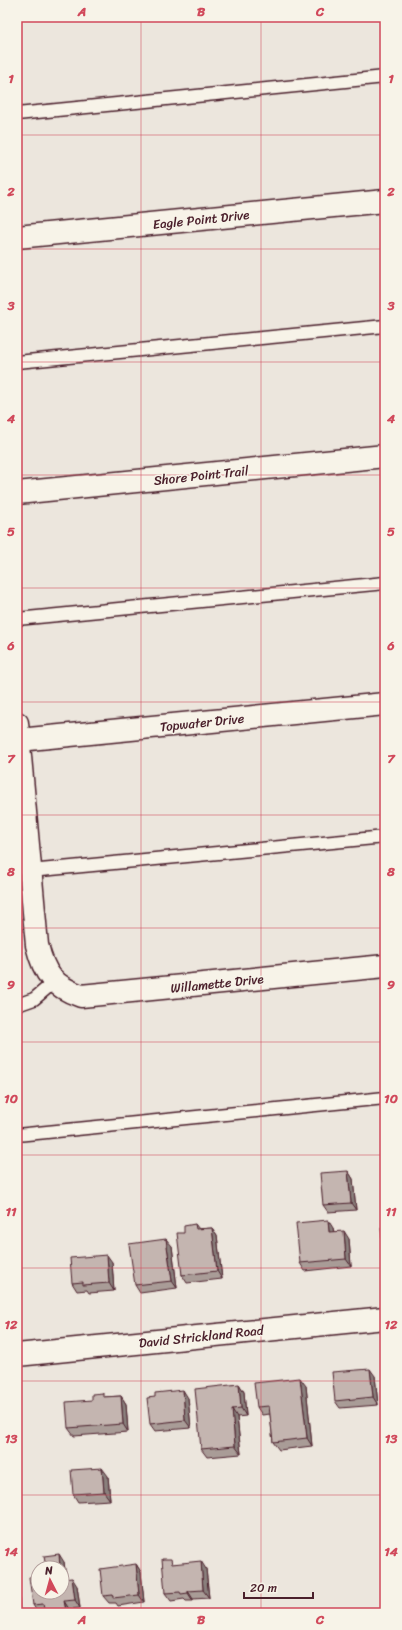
<svg xmlns="http://www.w3.org/2000/svg" width="402" height="1630" font-family="Sriracha,sans-serif">
  <style>
    .lines { fill: none; stroke-linecap: round; stroke-linejoin: round }
    .lane-casing { stroke: #4a1f2b; stroke-width: 15 }
    .street-casing { stroke: #4a1f2b; stroke-width: 25 }
    .lane { stroke: #f7f3e8; stroke-width: 12 }
    .street { stroke: #f7f3e8; stroke-width: 22 }
    .wall { fill: #a99c97; stroke: #4a1f2b }
    .shaded-wall { fill: #897f7b; stroke: #4a1f2b }
    .building { fill: #c4b5b0; stroke: #4a1f2b }
    .grid { fill: none; stroke: #d1495b; stroke-width: 1; stroke-opacity: 0.55 }
    .labels { text-anchor: middle; stroke-width: 3; stroke-linejoin: round; paint-order: stroke }
    .street-label { font-size: 13px; fill: #4a1f2b; stroke: #f7f3e8 }
    .neatline { fill: none; stroke: #d1495b; stroke-width: 1.5 }
    .grid-label { font-size: 13px; text-anchor: middle; font-weight: bold; fill: #d1495b }
  </style>
  <rect width="100%" height="100%" fill="#ece6dd"/>
  <filter id="ink" filterUnits="userSpaceOnUse"><feTurbulence type="fractalNoise" baseFrequency=".025" numOctaves="2"/><feDisplacementMap in="SourceGraphic" scale="8" xChannelSelector="R" yChannelSelector="G"/><feConvolveMatrix kernelMatrix="1 2 1 2 8 2 1 2 1" color-interpolation-filters="sRGB"/></filter>
  <g filter="url(#ink)">
    <g class="lines">
      <defs>
        <g id="lane">
          <polyline points="17,114 385,77"/>
          <polyline points="17,362 385,326"/>
          <polyline points="17,619 385,583"/>
          <polyline points="30,871 385,837"/>
          <polyline points="17,1005 34,999 54,982"/>
          <polyline points="17,1135 385,1098"/>
        </g>
        <g id="street">
          <polyline points="17,237 385,201"/>
          <polyline points="17,493 385,456"/>
          <path d="M17,723L37,945C44,974 53,986 81,996L385,966"/>
          <polyline points="19,740 385,704"/>
          <polyline points="17,1355 385,1318"/>
        </g>
      </defs>
      <use href="#lane" class="lane-casing"/>
      <use href="#street" class="street-casing"/>
      <use href="#lane" class="lane"/>
      <use href="#street" class="street"/>
    </g>
    <g class="wall">
      <polygon points="348,1171 353,1179 356,1210 328,1212 323,1205"/>
      <polygon points="195,1224 199,1229 212,1228 217,1235 222,1279 187,1283 182,1275 184,1233"/>
      <polygon points="333,1228 334,1232 349,1239 351,1266 305,1271 300,1263"/>
      <polygon points="172,1246 177,1288 140,1293 135,1285"/>
      <polygon points="112,1262 114,1291 89,1293 87,1290 77,1291 72,1283"/>
      <polygon points="375,1376 378,1405 340,1408 335,1401"/>
      <polygon points="239,1384 244,1392 246,1416 237,1417 241,1454 207,1457 201,1449"/>
      <polygon points="306,1386 312,1446 279,1450 273,1442 270,1414 262,1415 257,1407"/>
      <polygon points="121,1396 126,1404 128,1432 74,1436 68,1428 92,1400 105,1397"/>
      <polygon points="188,1398 191,1428 155,1431 150,1424"/>
      <polygon points="108,1476 110,1500 78,1502 73,1494"/>
      <polygon points="64,1562 66,1579 77,1586 80,1608 69,1609 70,1613 45,1613 45,1612 38,1613 33,1605 38,1592"/>
      <polygon points="136,1564 141,1572 144,1602 118,1606 116,1603 109,1603 103,1596"/>
      <polygon points="174,1564 206,1569 209,1598 193,1599 193,1601 186,1601 184,1599 171,1601 165,1593"/>
    </g>
    <g class="shaded-wall">
      <polygon points="348,1171 353,1179 356,1210 351,1203"/>
      <polygon points="328,1220 333,1228 335,1240 329,1232"/>
      <polygon points="212,1228 217,1235 222,1279 217,1271"/>
      <polygon points="344,1231 349,1239 351,1266 346,1259"/>
      <polygon points="166,1239 172,1246 177,1288 172,1281"/>
      <polygon points="107,1255 112,1262 114,1291 109,1283"/>
      <polygon points="370,1369 375,1376 378,1405 373,1397"/>
      <polygon points="300,1378 306,1386 312,1446 307,1438"/>
      <polygon points="239,1384 244,1392 246,1416 241,1408"/>
      <polygon points="183,1390 188,1398 191,1428 185,1420"/>
      <polygon points="121,1396 126,1404 128,1432 123,1424"/>
      <polygon points="232,1409 237,1417 241,1454 235,1446"/>
      <polygon points="102,1468 108,1476 110,1500 104,1492"/>
      <polygon points="59,1554 64,1562 67,1587 62,1580 62,1568 60,1568"/>
      <polygon points="201,1561 206,1569 209,1598 203,1590"/>
      <polygon points="136,1564 141,1572 144,1602 139,1595"/>
      <polygon points="72,1578 77,1586 80,1608 75,1600"/>
      <polygon points="17,1582 18,1583 20,1613 18,1613 17,1611"/>
      <polygon points="188,1591 193,1599 193,1601 188,1593"/>
      <polygon points="64,1601 69,1609 70,1613 67,1613 66,1611"/>
    </g>
    <g class="building">
      <polygon points="348,1171 351,1203 323,1205 320,1173"/>
      <polygon points="328,1220 329,1232 344,1231 346,1259 300,1263 296,1223"/>
      <polygon points="195,1224 196,1229 212,1228 217,1271 182,1275 177,1233 184,1233 184,1226"/>
      <polygon points="381,1228 385,1228 385,1258 384,1258"/>
      <polygon points="166,1239 172,1281 135,1285 129,1244"/>
      <polygon points="107,1255 109,1283 83,1285 83,1282 72,1283 70,1258"/>
      <polygon points="370,1369 373,1397 335,1401 332,1372"/>
      <polygon points="300,1378 307,1438 273,1442 269,1406 257,1407 254,1383"/>
      <polygon points="239,1384 241,1408 232,1409 235,1446 201,1449 195,1389"/>
      <polygon points="183,1390 185,1420 150,1424 147,1398 155,1397 155,1393"/>
      <polygon points="103,1393 103,1397 121,1396 123,1424 68,1428 66,1402 92,1400 92,1394"/>
      <polygon points="102,1468 104,1492 73,1494 71,1470"/>
      <polygon points="59,1554 60,1568 46,1568 44,1556"/>
      <polygon points="162,1559 171,1559 172,1564 201,1561 203,1590 188,1591 188,1593 181,1594 180,1592 165,1593"/>
      <polygon points="136,1564 139,1595 113,1598 113,1595 103,1596 100,1569"/>
      <polygon points="38,1576 38,1592 62,1592 62,1579 72,1578 75,1600 64,1601 66,1611 45,1613 43,1604 33,1605 29,1577"/>
    </g>
  </g>
  <path class="grid" d="M141,17V1613M261,17V1613M17,135H385M17,249H385M17,362H385M17,475H385M17,588H385M17,702H385M17,815H385M17,928H385M17,1042H385M17,1155H385M17,1268H385M17,1381H385M17,1495H385"/>
  <g class="labels">
    <g class="street-label">
      <text transform="translate(201 219) rotate(-6)" y="5">Eagle Point Drive</text>
      <text transform="translate(201 475) rotate(-6)" y="5">Shore Point Trail</text>
      <text transform="translate(202 722) rotate(-6)" y="5">Topwater Drive</text>
      <text transform="translate(217 983) rotate(-6)" y="5">Willamette Drive</text>
      <text transform="translate(201 1336) rotate(-6)" y="5">David Strickland Road</text>
    </g>
  </g>
  <rect width="402" height="1630" fill="none" stroke="#f7f3e8" stroke-width="44"/>
  <g transform="translate(50 1580) rotate(354)"><circle r="19" fill="#f7f3e8" stroke="#b29e9c"/>
  <path d="M0-3L7 15L0 10L-7 15Z" fill="#d1495b"/>
  <text y="-6" font-size="11" font-weight="bold" text-anchor="middle" fill="#4a1f2b">N</text>
  </g>
  <path d="M244 1592v6h69v-6" fill="none" stroke="#4a1f2b" stroke-width="2"/>
  <text x="250" y="1592" font-size="12" fill="#4a1f2b" stroke="#f7f3e8" stroke-width="3" paint-order="stroke">20 m</text>
  <rect x="22" y="22" width="358" height="1586" class="neatline"/>
  <g class="grid-label">
    <text x="82" y="16">A</text>
    <text x="201" y="16">B</text>
    <text x="320" y="16">C</text>
    <text x="11" y="83">1</text>
    <text x="391" y="83">1</text>
    <text x="11" y="196">2</text>
    <text x="391" y="196">2</text>
    <text x="11" y="310">3</text>
    <text x="391" y="310">3</text>
    <text x="11" y="423">4</text>
    <text x="391" y="423">4</text>
    <text x="11" y="536">5</text>
    <text x="391" y="536">5</text>
    <text x="11" y="650">6</text>
    <text x="391" y="650">6</text>
    <text x="11" y="763">7</text>
    <text x="391" y="763">7</text>
    <text x="11" y="876">8</text>
    <text x="391" y="876">8</text>
    <text x="11" y="989">9</text>
    <text x="391" y="989">9</text>
    <text x="11" y="1103">10</text>
    <text x="391" y="1103">10</text>
    <text x="11" y="1216">11</text>
    <text x="391" y="1216">11</text>
    <text x="11" y="1329">12</text>
    <text x="391" y="1329">12</text>
    <text x="11" y="1443">13</text>
    <text x="391" y="1443">13</text>
    <text x="11" y="1556">14</text>
    <text x="391" y="1556">14</text>
    <text x="82" y="1624">A</text>
    <text x="201" y="1624">B</text>
    <text x="320" y="1624">C</text>
  </g>
</svg>
